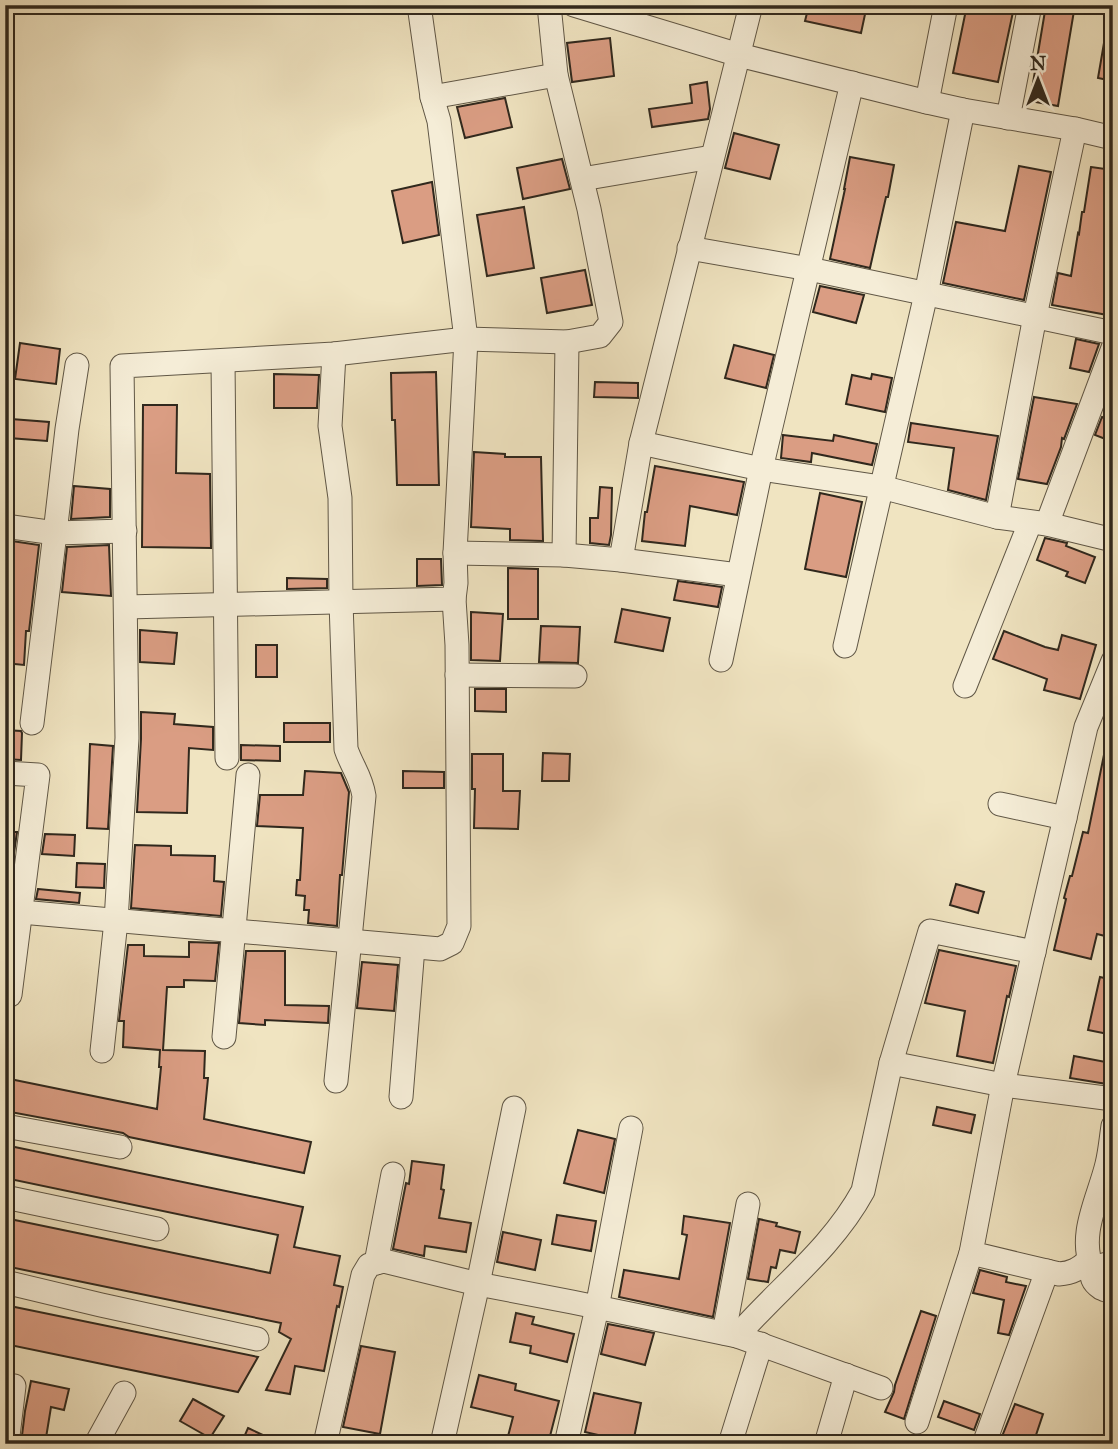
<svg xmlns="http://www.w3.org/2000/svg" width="1118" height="1449" font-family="'IM FELL Great Primer',serif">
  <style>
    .building { fill: #da9d83; stroke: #30281d; stroke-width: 2 }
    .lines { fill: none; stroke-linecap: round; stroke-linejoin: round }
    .minor-casing { stroke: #605746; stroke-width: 25 }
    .minor { stroke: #f5edd7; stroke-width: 23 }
  </style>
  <rect width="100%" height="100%" fill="#f0e4c1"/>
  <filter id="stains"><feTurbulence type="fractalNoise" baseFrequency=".00286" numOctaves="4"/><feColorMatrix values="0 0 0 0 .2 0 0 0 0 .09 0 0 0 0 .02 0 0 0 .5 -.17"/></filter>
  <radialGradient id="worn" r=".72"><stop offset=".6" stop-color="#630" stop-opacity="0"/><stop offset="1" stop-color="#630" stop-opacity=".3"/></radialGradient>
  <g class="building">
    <polygon points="809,5 867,5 861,33 805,21"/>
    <polygon points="967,5 977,5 1013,12 998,82 953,73"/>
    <polygon points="1046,5 1075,5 1058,106 1030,101"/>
    <polygon points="1105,37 1113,38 1113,81 1098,78"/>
    <polygon points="610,38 614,76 572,82 567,43"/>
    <polygon points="707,82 710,109 708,119 652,127 649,109 692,103 690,85"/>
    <polygon points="505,98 512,127 465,138 457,107"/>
    <polygon points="734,133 779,145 770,179 725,168"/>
    <polygon points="850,157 894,165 888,197 886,197 870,268 830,259 845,189 844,189"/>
    <polygon points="562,159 570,189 523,199 517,168"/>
    <polygon points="1019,166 1051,172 1024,300 943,283 956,222 1005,231"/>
    <polygon points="1091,167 1113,170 1113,231 1105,282 1113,284 1113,316 1052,305 1058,273 1071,276 1078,233 1079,234 1082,212 1084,212"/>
    <polygon points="432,182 439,235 403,243 392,191"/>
    <polygon points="524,207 534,268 487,276 477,215"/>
    <polygon points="585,270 592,305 547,313 541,278"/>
    <polygon points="820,286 864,295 856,323 813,312"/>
    <polygon points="1076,339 1099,344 1089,372 1070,368"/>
    <polygon points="20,343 60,349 56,384 15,379"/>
    <polygon points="734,345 774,355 766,388 725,378"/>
    <polygon points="436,372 439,485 397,485 395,420 392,420 391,373"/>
    <polygon points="274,374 319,375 317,408 274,408"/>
    <polygon points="872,374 892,378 885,412 846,404 852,375 871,379"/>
    <polygon points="595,382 638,383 638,398 594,397"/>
    <polygon points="1034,397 1077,404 1064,439 1062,438 1061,447 1047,484 1018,479"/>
    <polygon points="143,405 177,405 176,473 210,474 211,548 142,547"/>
    <polygon points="1102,417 1113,422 1113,442 1095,435"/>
    <polygon points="11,419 49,422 47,441 9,438"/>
    <polygon points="911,423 998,436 986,500 948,490 954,448 908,442"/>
    <polygon points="783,435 833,441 834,435 877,444 872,465 812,453 811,462 781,458"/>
    <polygon points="474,452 505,454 505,457 541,457 543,541 510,540 510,529 471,527"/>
    <polygon points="655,466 744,482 737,515 690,506 685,546 642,541 645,512 647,512"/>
    <polygon points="74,486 110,489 110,517 71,519"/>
    <polygon points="600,487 612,488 611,535 609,545 590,543 590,518 598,518"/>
    <polygon points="820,493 862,502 846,577 805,569"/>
    <polygon points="1045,538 1067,543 1066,546 1095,557 1085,583 1066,576 1068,572 1037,560"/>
    <polygon points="5,540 39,545 29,631 26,631 24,665 5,663 7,629 5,629"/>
    <polygon points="109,545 111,596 62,592 67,547"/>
    <polygon points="417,559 441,559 442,585 417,586"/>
    <polygon points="508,568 538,569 538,619 508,619"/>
    <polygon points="287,578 327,579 327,588 287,589"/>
    <polygon points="678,581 722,587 718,607 674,600"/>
    <polygon points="622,609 670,618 663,651 615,642"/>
    <polygon points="471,612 503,614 500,661 471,660"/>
    <polygon points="541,626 580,627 578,663 539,662"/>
    <polygon points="140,630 177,633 174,664 140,662"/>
    <polygon points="1004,631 1045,647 1058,650 1062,635 1096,645 1080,699 1044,690 1047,679 993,659"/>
    <rect x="256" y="645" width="21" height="32"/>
    <polygon points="475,689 506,689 506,712 475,711"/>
    <polygon points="141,712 175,714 174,724 213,727 213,750 189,748 187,813 137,812 141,739"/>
    <rect x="284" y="723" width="46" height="19"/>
    <polygon points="5,730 21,731 22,733 21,760 5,759"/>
    <polygon points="90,744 113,746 108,829 87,828"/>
    <polygon points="241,745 280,746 280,761 241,760"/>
    <polygon points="1106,745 1113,746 1113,938 1097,934 1091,959 1054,950 1066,899 1064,898 1070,876 1072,876 1083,832 1088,833"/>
    <polygon points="543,753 570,754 569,781 542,781"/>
    <polygon points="472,754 503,754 503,791 520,791 518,829 474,828 475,789 472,789"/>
    <polygon points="305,771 341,773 349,792 342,875 340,875 337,926 308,923 309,910 304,910 305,896 296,895 297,880 300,880 303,828 257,826 260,795 303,795"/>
    <polygon points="403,771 444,772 444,788 403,788"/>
    <polygon points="5,832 17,832 9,888 5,888"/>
    <polygon points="45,834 75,835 74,856 42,854"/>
    <polygon points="135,845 171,846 171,855 215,856 214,881 224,882 221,916 131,908"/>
    <polygon points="77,863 105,864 104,888 76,887"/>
    <polygon points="956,884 984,892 978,913 950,905"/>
    <polygon points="38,889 80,893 79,903 36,899"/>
    <polygon points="189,942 219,943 215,981 184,980 184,987 167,987 163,1050 205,1051 204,1078 208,1078 204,1119 311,1142 304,1173 129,1137 123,1133 5,1111 5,1078 157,1109 161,1067 159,1067 160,1050 123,1047 124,1021 119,1021 128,945 144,945 144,956 189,957"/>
    <polygon points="939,950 1016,966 1009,997 1007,996 993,1063 957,1056 965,1011 925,1003"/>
    <polygon points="246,951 285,951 285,1005 329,1006 328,1023 265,1020 265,1025 239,1023"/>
    <polygon points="362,962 398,965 394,1011 357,1008"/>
    <polygon points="1100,977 1113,980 1113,1035 1088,1030"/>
    <polygon points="1074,1056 1111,1063 1107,1084 1070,1078"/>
    <polygon points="937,1107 975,1115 971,1133 933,1125"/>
    <polygon points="578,1130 615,1139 604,1193 564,1183"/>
    <polygon points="5,1145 303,1207 294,1247 340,1256 334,1285 343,1287 339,1307 337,1306 324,1371 295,1366 290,1394 266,1390 291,1339 279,1332 281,1323 5,1266 5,1218 270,1273 278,1235 5,1178"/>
    <polygon points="412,1161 444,1165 441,1189 444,1190 439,1218 471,1223 466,1252 425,1246 424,1256 393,1249 406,1183 409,1184"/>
    <polygon points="557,1215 596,1221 591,1251 552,1244"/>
    <polygon points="684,1216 730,1223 713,1317 619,1297 624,1270 679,1279 687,1235 682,1234"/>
    <polygon points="759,1219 777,1223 776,1226 800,1232 795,1253 780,1250 776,1268 771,1267 768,1282 748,1279"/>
    <polygon points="503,1232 541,1240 535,1270 497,1262"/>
    <polygon points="980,1270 1007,1277 1006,1282 1026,1286 1009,1335 998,1333 1004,1300 973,1293"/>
    <polygon points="5,1305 258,1357 238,1392 5,1344"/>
    <polygon points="921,1311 936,1316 904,1419 885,1412 894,1392 895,1385"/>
    <polygon points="516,1313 534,1317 532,1324 574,1334 567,1362 530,1353 531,1346 510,1342"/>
    <polygon points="608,1324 654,1333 645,1365 601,1354"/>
    <polygon points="361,1346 395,1352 380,1434 343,1427"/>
    <polygon points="479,1375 516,1384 515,1390 559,1401 548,1444 506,1444 513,1417 471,1407"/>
    <polygon points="31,1381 69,1389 64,1410 51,1407 45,1444 21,1444 25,1411"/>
    <polygon points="594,1393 641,1403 633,1443 585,1432"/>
    <polygon points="193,1399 224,1416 210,1438 180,1421"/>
    <polygon points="944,1401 980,1414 974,1430 938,1417"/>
    <polygon points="1015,1404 1043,1414 1033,1444 999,1444"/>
    <polygon points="248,1428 282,1444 241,1444"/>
  </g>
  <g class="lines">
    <defs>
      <g id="minor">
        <polyline points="574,5 739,55 927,102 963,110 1075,129 1113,138"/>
        <polyline points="432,97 556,75"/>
        <polyline points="927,102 946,5"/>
        <polyline points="1008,118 1030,5"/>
        <polyline points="582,179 712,157"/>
        <polyline points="689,248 809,269 1113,333"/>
        <path d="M334,354L330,426L340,498L341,602L346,749C352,767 361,776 364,796L336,1081"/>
        <polyline points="223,361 227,758"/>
        <polyline points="77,365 67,429 55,533 125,531"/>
        <polyline points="641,443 761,469 881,487 997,517 1047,524 1113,540"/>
        <polyline points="997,517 1035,316 1075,129"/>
        <polyline points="1047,524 1113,348"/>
        <polyline points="5,526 55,533 32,723"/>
        <polyline points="455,553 564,555 621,560 738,575"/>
        <polyline points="564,555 567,342"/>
        <polyline points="621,560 641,443 751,5"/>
        <polyline points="126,607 454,599 456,583 455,553 466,339 439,121 432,97 419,5"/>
        <polyline points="845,646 926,294 963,110"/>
        <polyline points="721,660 761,469 852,83"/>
        <polyline points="457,675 575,676"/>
        <polyline points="965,686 1030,523"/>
        <polyline points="5,773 38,775 10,995 5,995"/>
        <polyline points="1000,804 1065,818"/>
        <polyline points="21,912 440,949 452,943 459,926 457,645 454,599"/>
        <polyline points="224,1037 248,775"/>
        <polyline points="102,1051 116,921 127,738 122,366 334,354 466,339 567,342 600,336 611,322 589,209 556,75 549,5"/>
        <polyline points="891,1063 1003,1085 1113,1099"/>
        <polyline points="401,1097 413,947"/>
        <polyline points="5,1126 120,1147"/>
        <polyline points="5,1197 157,1229"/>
        <path d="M1089,1260C1079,1269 1072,1273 1059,1274L971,1253L1003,1085L1086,727L1113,661"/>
        <polyline points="376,1263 393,1174"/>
        <path d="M1113,1264C1095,1263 1083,1276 1101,1288C1103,1289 1111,1292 1113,1293"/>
        <path d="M1093,1270C1077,1235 1099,1198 1107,1164C1110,1152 1111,1139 1113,1126"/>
        <polyline points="5,1282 101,1305 257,1339"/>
        <polyline points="724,1333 748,1204"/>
        <polyline points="737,1336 881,1388"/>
        <polyline points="917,1422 971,1253"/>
        <polyline points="7,1444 14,1386"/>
        <polyline points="96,1444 124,1393"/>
        <path d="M325,1444L363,1275L369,1265L384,1261L478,1284L572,1302L737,1336C779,1288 832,1248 863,1191L891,1063L930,931L1034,952"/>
        <polyline points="442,1444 478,1284 514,1108"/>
        <polyline points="566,1444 597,1308 631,1128"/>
        <polyline points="730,1444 761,1344"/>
        <polyline points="826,1444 846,1375"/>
        <polyline points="984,1444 1047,1271"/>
      </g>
    </defs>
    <use href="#minor" class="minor-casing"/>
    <use href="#minor" class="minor"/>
  </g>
  <rect width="1118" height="1449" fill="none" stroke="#f0e4c1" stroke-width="28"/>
  <rect x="7" y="7" width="1104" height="1435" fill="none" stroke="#30281d" stroke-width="3.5"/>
  <rect x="14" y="14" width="1090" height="1421" fill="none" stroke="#30281d" stroke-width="2"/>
  <g transform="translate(1038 80)" stroke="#f5edd7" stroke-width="5" paint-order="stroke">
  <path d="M0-5L12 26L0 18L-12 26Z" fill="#30281d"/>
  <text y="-10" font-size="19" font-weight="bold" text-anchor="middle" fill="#30281d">N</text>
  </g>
  <rect width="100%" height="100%" filter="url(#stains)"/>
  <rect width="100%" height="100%" fill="url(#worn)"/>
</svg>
